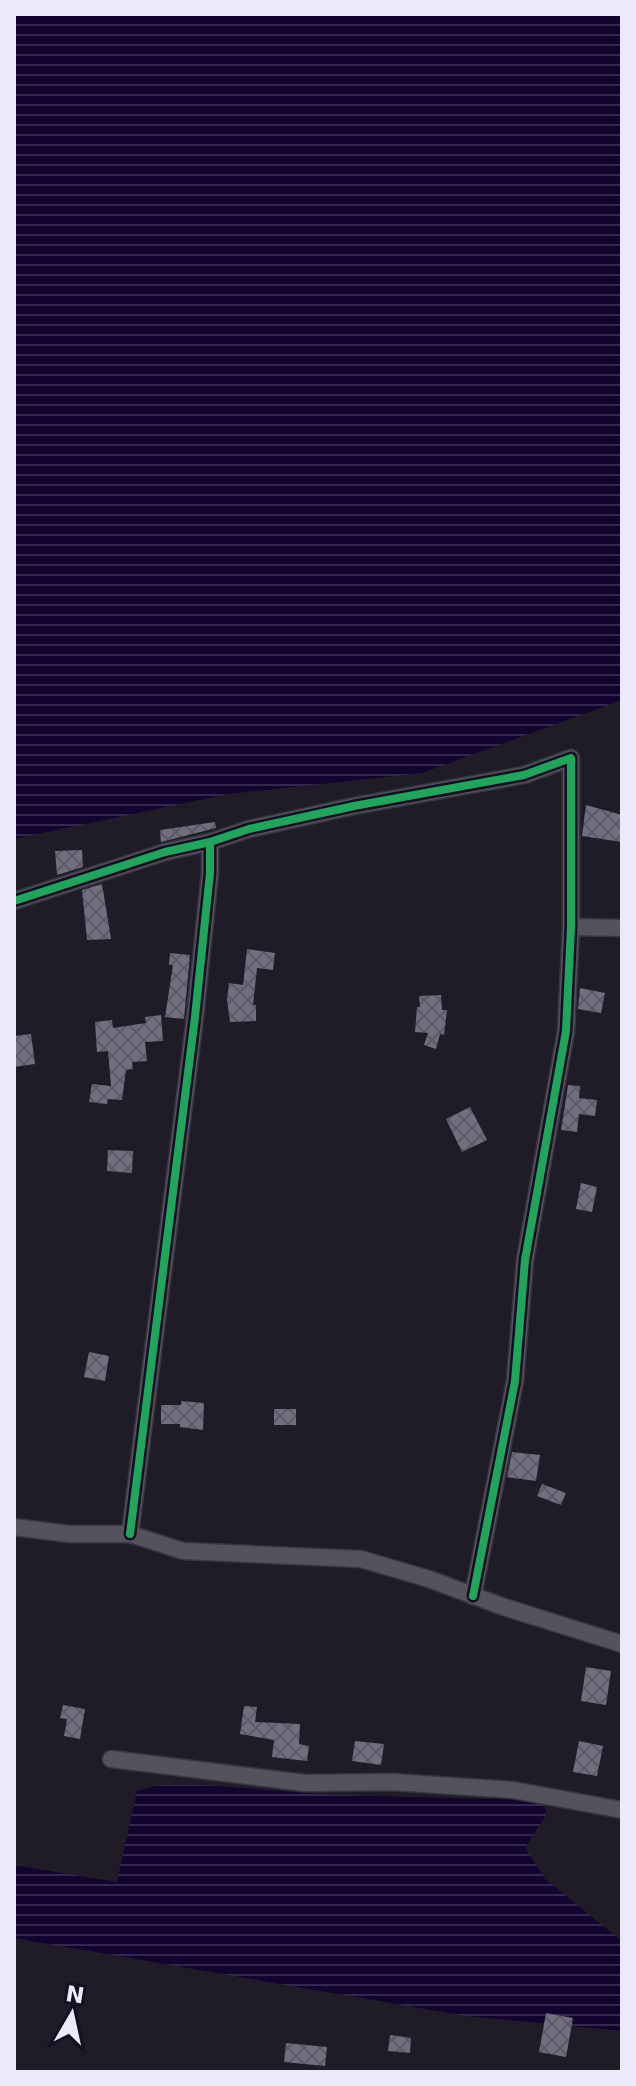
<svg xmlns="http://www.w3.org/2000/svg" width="636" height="2086" font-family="'DejaVu Sans',sans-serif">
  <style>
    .water { fill: url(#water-rules) }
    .building { fill: url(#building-cross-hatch) }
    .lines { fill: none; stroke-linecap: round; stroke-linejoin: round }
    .minor-casing { stroke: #383640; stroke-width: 19 }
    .minor { stroke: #54525c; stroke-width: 16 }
    .cycleway-casing { stroke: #140f23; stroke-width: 13 }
    .cycleway { stroke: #20a55d; stroke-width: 8 }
  </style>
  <defs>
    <pattern id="water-rules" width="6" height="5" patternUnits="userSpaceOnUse" patternTransform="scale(2)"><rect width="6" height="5" fill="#12032f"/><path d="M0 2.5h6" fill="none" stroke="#35284e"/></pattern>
    <pattern id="building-cross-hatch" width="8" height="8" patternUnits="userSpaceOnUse" patternTransform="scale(2)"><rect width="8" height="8" fill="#726d7f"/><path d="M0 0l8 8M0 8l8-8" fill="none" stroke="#5c5a65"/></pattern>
  </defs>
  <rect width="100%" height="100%" fill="#1f1c28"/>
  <g class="water">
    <polygon points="14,14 622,14 622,700 422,773 228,794 14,839"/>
    <polygon points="159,1785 203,1785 334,1795 490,1799 543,1792 546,1815 525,1848 545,1879 622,1941 622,2031 466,2016 14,1938 14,1865 117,1882 137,1791"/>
  </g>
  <g class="building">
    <polygon points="586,805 622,815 622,842 582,836"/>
    <polygon points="215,822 216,828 161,842 160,830"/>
    <polygon points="82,850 83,867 57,875 55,851"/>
    <polygon points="102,884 111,939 87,940 82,890"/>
    <polygon points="247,949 275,953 273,970 257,968 253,1005 256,1005 256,1021 230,1022 227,1000 229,983 243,985"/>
    <polygon points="170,953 190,955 184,1019 165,1017 173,965 169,965"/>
    <polygon points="580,988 605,993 601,1013 578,1009"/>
    <polygon points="441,995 442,1010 447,1010 444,1035 440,1034 436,1049 424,1045 428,1033 415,1032 417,1007 420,1007 419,996"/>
    <polygon points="161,1015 163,1041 145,1042 147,1061 132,1062 133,1069 126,1070 122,1100 108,1099 107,1104 89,1102 92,1084 111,1086 108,1051 97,1052 95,1022 112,1020 113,1028 146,1023 145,1017"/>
    <polygon points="31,1034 35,1064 14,1067 14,1036"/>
    <polygon points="568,1085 580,1086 579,1098 597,1100 595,1116 579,1114 577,1132 561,1130"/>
    <polygon points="470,1107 487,1140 462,1152 446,1119"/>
    <polygon points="108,1150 133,1151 132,1173 107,1171"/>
    <polygon points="581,1183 597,1187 592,1212 576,1209"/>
    <polygon points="89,1352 109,1356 105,1381 84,1377"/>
    <polygon points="181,1401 204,1403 203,1430 180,1427 180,1424 161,1424 161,1405 181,1405"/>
    <rect x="274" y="1409" width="22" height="16"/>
    <polygon points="512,1452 540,1455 536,1481 507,1477"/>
    <polygon points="542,1484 566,1493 561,1505 537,1496"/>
    <polygon points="586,1667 611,1671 606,1705 581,1701"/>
    <polygon points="63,1705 85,1709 80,1739 64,1736 67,1719 60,1718"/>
    <polygon points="244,1706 257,1707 255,1722 300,1724 299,1744 309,1746 307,1761 272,1757 274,1740 240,1734"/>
    <polygon points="355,1741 384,1744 381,1765 352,1761"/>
    <polygon points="579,1741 603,1746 597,1776 573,1772"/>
    <polygon points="546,2013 573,2018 566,2057 539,2052"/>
    <polygon points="390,2035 411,2038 410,2053 388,2051"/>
    <polygon points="286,2043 327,2047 325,2066 284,2062"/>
  </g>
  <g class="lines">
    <defs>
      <g id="minor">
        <polyline points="210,842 249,829 354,806 524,775 571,758 571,927 566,1031 525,1260 515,1381 473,1596"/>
        <polyline points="14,901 165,852 210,842 210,873 195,1017 130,1534"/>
        <polyline points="571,927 622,928"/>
        <polyline points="14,1527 69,1534 130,1534 183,1551 361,1559 429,1579 504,1607 622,1644"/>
        <polyline points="111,1759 305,1783 393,1782 513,1790 622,1810"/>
      </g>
    </defs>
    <use href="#minor" class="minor-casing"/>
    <use href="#minor" class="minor"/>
    <defs>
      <g id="cycleway">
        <polyline points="210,842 249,829 354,806 524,775 571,758 571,927 566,1031 525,1260 515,1381 473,1596"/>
        <polyline points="14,901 165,852 210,842 210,873 195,1017 130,1534"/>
      </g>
    </defs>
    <use href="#cycleway" class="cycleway-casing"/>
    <use href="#cycleway" class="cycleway"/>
  </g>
  <rect width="636" height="2086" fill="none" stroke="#eceaf9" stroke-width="32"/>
  <g transform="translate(72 2014) rotate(9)" stroke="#140f23" stroke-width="6" paint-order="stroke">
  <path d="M0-6L14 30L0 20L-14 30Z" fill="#eceaf9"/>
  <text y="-12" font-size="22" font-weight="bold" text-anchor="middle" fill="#eceaf9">N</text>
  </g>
</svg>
